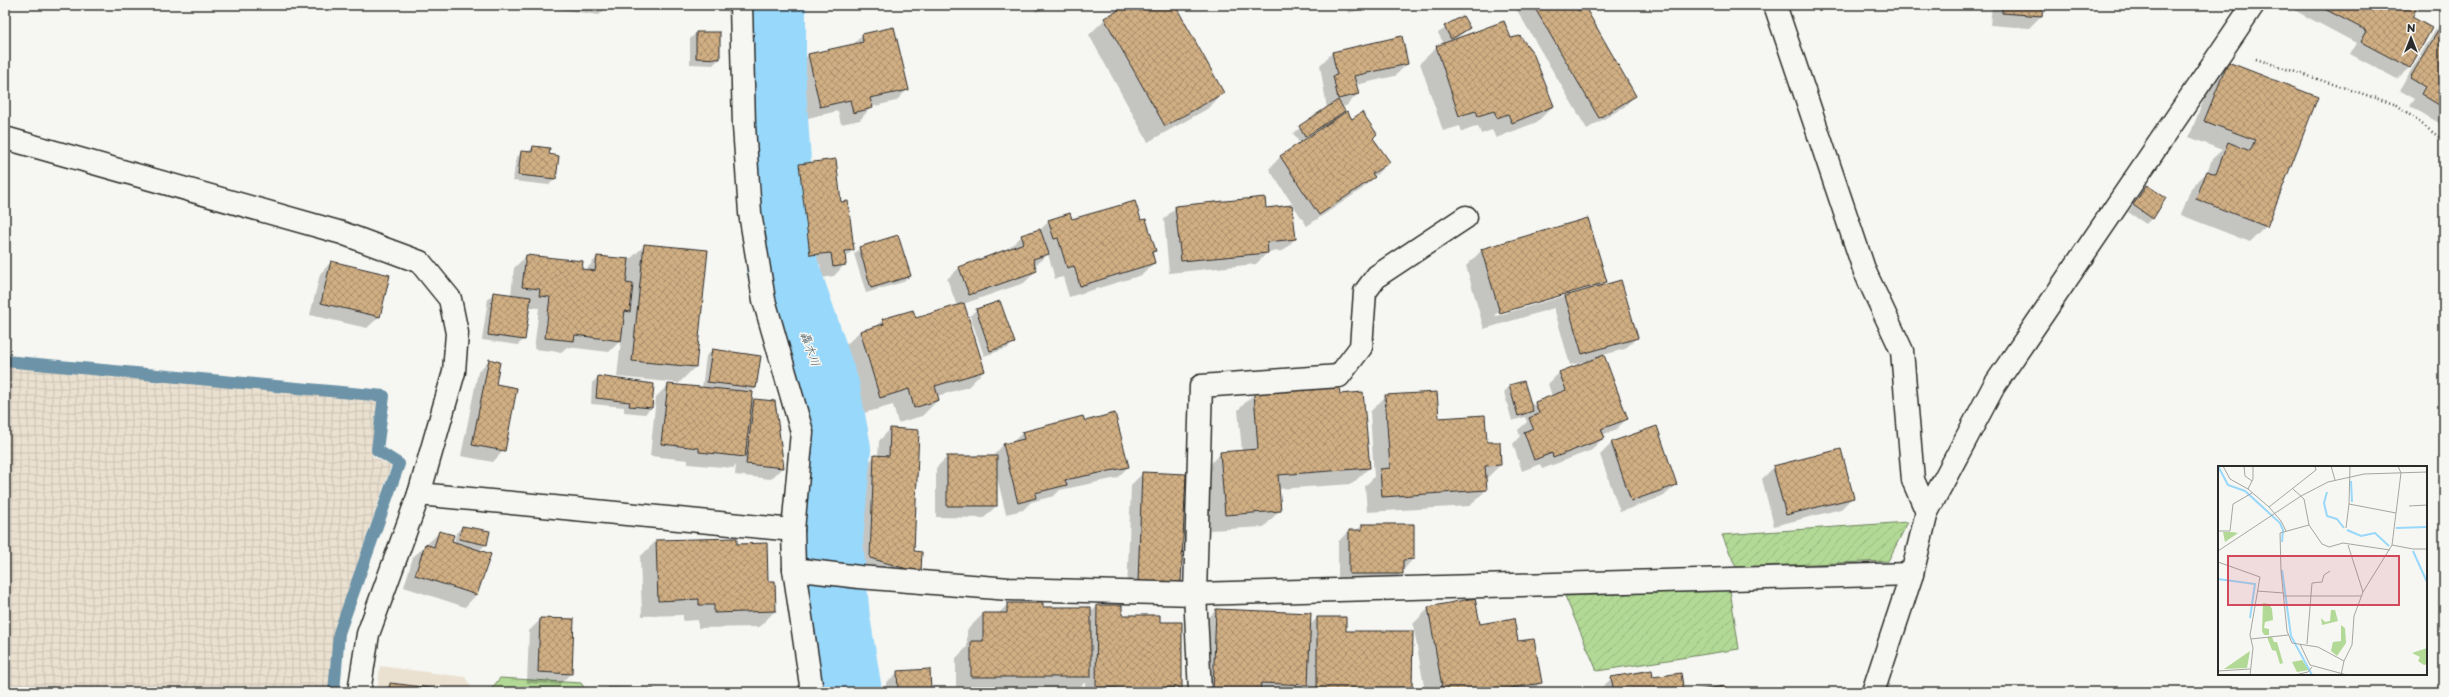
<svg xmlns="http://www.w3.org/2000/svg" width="2449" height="697" font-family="'Playpen Sans','Klee One',sans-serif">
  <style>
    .built { fill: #ebe1d1 }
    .industrial { fill: url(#industrial-grid) }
    .forest { fill: url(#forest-crowns); stroke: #6e8260 }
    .garden { fill: url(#garden-furrows); stroke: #6e8260 }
    .shadow { fill: #0003; fill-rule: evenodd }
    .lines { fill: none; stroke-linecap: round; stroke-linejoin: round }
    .stream { stroke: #6c93a7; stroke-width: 12 }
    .river { stroke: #98d8fa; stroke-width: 72 }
    .building { fill: url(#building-cross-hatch); stroke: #2b2b2b }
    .minor-casing { stroke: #2b2b2b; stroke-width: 25 }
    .path { stroke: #2b2b2b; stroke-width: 2.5; stroke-dasharray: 1 3; stroke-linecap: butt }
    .minor { stroke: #f6f6f2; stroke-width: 22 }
    .labels { text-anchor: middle; stroke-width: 3; stroke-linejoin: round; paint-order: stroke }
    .water-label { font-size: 12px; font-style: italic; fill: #46565f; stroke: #f6f6f2 }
    .inset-river { fill: none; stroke: #98d8fa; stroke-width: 2 }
    .inset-road { fill: none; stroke: #a5a5a2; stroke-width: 1 }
    .view { fill: #d1495b; fill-opacity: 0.15; stroke: #d1495b; stroke-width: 2 }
    .inset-edge { fill: none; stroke: #2b2b2b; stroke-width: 2 }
  </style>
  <defs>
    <pattern id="industrial-grid" width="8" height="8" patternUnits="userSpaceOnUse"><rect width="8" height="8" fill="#ebe1d1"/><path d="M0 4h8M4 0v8" fill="none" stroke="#cac1b4"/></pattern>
    <pattern id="forest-crowns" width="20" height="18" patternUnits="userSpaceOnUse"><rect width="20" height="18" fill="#b2d995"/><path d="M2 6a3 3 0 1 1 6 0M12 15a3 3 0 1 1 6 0" fill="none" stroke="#99ba81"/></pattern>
    <pattern id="garden-furrows" width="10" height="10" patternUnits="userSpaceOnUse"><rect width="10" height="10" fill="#b2d995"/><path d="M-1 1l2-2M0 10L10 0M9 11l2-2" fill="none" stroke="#99ba81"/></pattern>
    <pattern id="building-cross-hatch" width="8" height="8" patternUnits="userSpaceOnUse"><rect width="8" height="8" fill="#d1af84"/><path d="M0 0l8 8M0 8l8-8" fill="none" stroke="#aa8f6c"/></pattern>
  </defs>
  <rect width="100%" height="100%" fill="#f6f6f2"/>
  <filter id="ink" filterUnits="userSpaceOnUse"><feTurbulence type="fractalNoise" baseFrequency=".025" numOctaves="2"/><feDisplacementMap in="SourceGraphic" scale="8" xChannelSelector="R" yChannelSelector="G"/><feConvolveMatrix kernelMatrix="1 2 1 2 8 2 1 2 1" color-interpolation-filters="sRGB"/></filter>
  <g filter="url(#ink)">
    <polygon class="built" points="380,666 465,677 474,692 377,692"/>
    <polygon class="industrial" points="5,366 379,400 372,456 391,466 337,623 330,692 5,692"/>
    <polygon class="forest" points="500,678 581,683 587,692 489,692"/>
    <g class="garden">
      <polygon points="1908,522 1888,561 1736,567 1722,535"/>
      <polygon points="1730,590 1739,649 1597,671 1565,596"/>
    </g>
    <g class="shadow">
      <polygon points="532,5 610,5 599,15"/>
      <polygon points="1033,5 1053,5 1036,12"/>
      <polygon points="1130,5 1173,5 1223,93 1207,109 1148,142 1089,35 1105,19"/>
      <polygon points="1346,5 1380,5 1348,13"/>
      <polygon points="1517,5 1573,5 1635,95 1624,107 1587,129 1515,7"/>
      <polygon points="1992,5 2042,5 2041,16 2029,28 1990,25"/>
      <polygon points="2297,5 2417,5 2410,18 2430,28 2409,68 2397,79 2350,54 2356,43 2294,10"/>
      <polygon points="1463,17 1469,28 1455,40 1511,40 1553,106 1537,122 1496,138 1492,130 1481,134 1478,126 1462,132 1460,126 1443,131 1420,63 1437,47 1444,44 1438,33"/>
      <polygon points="2444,21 2444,119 2439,123 2410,106 2415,99 2399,90 2435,31"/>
      <polygon points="696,33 719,33 719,59 713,65 690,64 690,39"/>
      <polygon points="862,35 908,89 896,101 871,107 860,120 841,124 838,111 808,118 797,66 808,55 853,45"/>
      <polygon points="1401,38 1407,64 1395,76 1356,85 1358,94 1346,106 1341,107 1344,111 1337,117 1352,120 1372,138 1389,162 1362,189 1307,226 1269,169 1280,157 1300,144 1293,133 1327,109 1320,65 1332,53"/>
      <polygon points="2228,63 2317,98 2266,226 2250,242 2181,215 2191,188 2207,172 2212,159 2222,150 2189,137 2212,79"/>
      <polygon points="533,147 548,155 558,156 555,179 549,185 513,181 516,158 522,152 527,153"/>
      <polygon points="799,164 840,203 853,250 845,258 845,264 834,276 822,278 820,264 799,267 788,176"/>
      <polygon points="2147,187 2152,218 2146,224 2128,212"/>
      <polygon points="1176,207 1265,209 1295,239 1283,251 1268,252 1256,264 1169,273 1164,219"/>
      <polygon points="1049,221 1141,221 1155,250 1151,254 1154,263 1142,275 1069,297 1063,277 1055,279 1048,254 1034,266 1036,271 1024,283 963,304 984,371 968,387 937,396 938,400 922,416 898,423 893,405 864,413 844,347 860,331 876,327 883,320 915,319 957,306 947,279 959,268 1011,249 1010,247 1022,236 1040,230"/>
      <polygon points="645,245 695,367 679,383 617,377 621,340 609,352 567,347 561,352 534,349 539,308 529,307 524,339 518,345 482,340 488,299 494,293 511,295 514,268 526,256 585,271 597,257 627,262"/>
      <polygon points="860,248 909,276 903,282 866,293 854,254"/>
      <path d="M1482,250L1606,282L1601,287L1636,338L1625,349L1603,355L1627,419L1615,430L1602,435L1603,438L1592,450L1542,469L1540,464L1522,471L1513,444L1520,436L1518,430L1527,422L1525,417L1512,421L1504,392L1510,386L1531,407L1535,403L1552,396L1548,384L1559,373L1596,359L1570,365L1554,308L1484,329L1466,266ZM1588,286V289L1496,316L1495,314Z"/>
      <polygon points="331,262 379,317 367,328 310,315 320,274"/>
      <polygon points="976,310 1014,342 1008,348 984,356 970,316"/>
      <polygon points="712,350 760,357 756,388 750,393 750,404 754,400 783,467 771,479 735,475 736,465 733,468 688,464 688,460 650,456 656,397 668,385 702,388 706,356"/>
      <polygon points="489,360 504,450 493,462 461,456 478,372"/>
      <polygon points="598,377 653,385 651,408 645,414 624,412 624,407 591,404 592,383"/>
      <polygon points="1254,394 1339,396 1369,468 1352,484 1278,489 1280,510 1264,527 1210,530 1205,469 1221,453 1242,451 1238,410"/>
      <polygon points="1386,396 1486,443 1500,465 1485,480 1486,490 1470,506 1367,512 1365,486 1374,477 1370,412"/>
      <polygon points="890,429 913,552 920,570 898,581 859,570 863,468 875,456 878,456 879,441"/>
      <polygon points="1022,433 1128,467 1117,478 1060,490 1054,496 1031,502 1023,510 1006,514 997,477 996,506 984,518 936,517 936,468 947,457 992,457 1003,445 1012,443"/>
      <polygon points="1612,443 1676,485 1664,496 1620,512 1600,455"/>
      <polygon points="1774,467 1853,497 1841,509 1774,526 1762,479"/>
      <polygon points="1143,473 1180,583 1127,593 1131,485"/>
      <polygon points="1363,525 1413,559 1390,585 1338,585 1338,542 1349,530 1357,530"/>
      <polygon points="462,527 486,544 479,551 489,555 476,595 465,607 404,587 413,557 440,532 454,543 456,533"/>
      <polygon points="656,541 736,545 767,582 775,611 759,627 698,628 698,620 683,621 683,615 642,616 640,557"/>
      <polygon points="1008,604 1090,613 1097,606 1121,606 1121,616 1159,623 1181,687 1177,692 1085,692 1085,682 1075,692 956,692 956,658 967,647 967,630 983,614 998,614"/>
      <polygon points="1429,608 1479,625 1517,642 1541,682 1531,692 1425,692 1413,624"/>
      <polygon points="1216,610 1309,626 1317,618 1345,618 1345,632 1411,691 1423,692 1198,692 1200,626"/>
      <polygon points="541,619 571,673 559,685 527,683 529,631"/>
      <polygon points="898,672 930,692 886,692 886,683"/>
      <polygon points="1612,678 1652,678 1683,692 1597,692"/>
      <polygon points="390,684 445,692 383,692"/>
    </g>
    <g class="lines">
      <polyline class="stream" points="5,361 384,396 377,450 399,464 339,633 334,692"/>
      <polyline class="river" points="770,5 770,88 782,267 824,390 835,449 827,541 834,619 846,692"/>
    </g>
    <g class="building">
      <polygon points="1128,5 1175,5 1224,93 1165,126 1104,18"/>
      <polygon points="1533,5 1574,5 1578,11 1585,7 1636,96 1599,118"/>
      <polygon points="2002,5 2043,5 2042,16 2002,13"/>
      <polygon points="2317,5 2418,5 2412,17 2432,28 2410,68 2361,42 2367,31"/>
      <polygon points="1463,16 1470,28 1451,39 1444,26"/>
      <polygon points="1504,21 1511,38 1520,36 1533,53 1554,106 1512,123 1508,114 1497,118 1494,111 1478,116 1476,111 1459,116 1436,46"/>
      <polygon points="2444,21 2444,108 2421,94 2425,87 2410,78"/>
      <polygon points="894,27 909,90 870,98 873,108 853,113 850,100 820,107 808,54 863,42 862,34"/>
      <polygon points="696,32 720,32 720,59 696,58"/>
      <polygon points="1402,36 1408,64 1354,76 1359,94 1338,99 1333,76 1337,75 1332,52"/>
      <polygon points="2228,62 2318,97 2267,227 2196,199 2207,171 2216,174 2228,142 2250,151 2255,140 2204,121"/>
      <polygon points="1338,100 1345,111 1305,137 1299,126"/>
      <polygon points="1347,111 1352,119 1362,112 1377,134 1373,138 1390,162 1372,174 1375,177 1319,215 1280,156"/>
      <polygon points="533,146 550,148 549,154 559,156 556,179 518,175 521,151 532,152"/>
      <polygon points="836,159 841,202 848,201 854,250 845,251 846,265 833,267 831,253 810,255 799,164"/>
      <polygon points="2147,185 2166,198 2153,219 2133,205"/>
      <polygon points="1265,197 1266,208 1292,205 1296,239 1267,242 1268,253 1181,261 1175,206"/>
      <polygon points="1135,201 1141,220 1146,219 1156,251 1152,252 1155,263 1080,286 1074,266 1067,268 1058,238 1054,239 1048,220 1070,213 1072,219"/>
      <polygon points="1588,218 1607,282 1500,313 1481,249"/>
      <polygon points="1040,229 1049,254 1033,259 1037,271 969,295 959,267 1024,243 1021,235"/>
      <polygon points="898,235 911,276 871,288 859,247"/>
      <polygon points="644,244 708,250 696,367 632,361"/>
      <polygon points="526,255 583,261 582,269 595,271 597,256 629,259 626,283 633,284 630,312 625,311 621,341 575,335 574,341 545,338 550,297 539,296 540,289 522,287"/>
      <polygon points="331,261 390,275 380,317 321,303"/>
      <polygon points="1621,280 1638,338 1582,354 1565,296"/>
      <polygon points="493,292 531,297 525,340 488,335"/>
      <polygon points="1000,301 1015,343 990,351 976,309"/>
      <polygon points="964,303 985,371 935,386 939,400 914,408 909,389 880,398 860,331 884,324 882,319 913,310 916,318"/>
      <polygon points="712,349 761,356 756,388 707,382"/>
      <polygon points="1604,355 1628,419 1601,429 1605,438 1553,458 1552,453 1534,460 1524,432 1533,428 1529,418 1539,414 1535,402 1566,390 1559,372"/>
      <polygon points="489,359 500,362 496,384 517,388 505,451 472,445"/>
      <polygon points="598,376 654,384 652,408 629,406 630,402 596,398"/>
      <polygon points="1524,381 1533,411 1518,416 1509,385"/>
      <polygon points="668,384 753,392 745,457 699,452 699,448 661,444"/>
      <polygon points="1339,387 1340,394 1363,392 1370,468 1278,475 1281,511 1225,515 1220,452 1258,449 1254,393"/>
      <polygon points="1437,392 1439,418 1485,415 1487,442 1500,442 1501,465 1485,466 1487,490 1382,497 1380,469 1390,468 1385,395"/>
      <polygon points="754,399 775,401 784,468 746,464"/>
      <polygon points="1115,413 1129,467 1065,480 1067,485 1035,493 1036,498 1018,503 1003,444 1024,439 1022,432 1083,416 1085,421"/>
      <polygon points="1657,426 1677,485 1631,501 1611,442"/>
      <polygon points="890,428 919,430 914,551 922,552 921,571 910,570 870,558 874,455 889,456"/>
      <polygon points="1841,449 1854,498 1786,515 1773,466"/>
      <rect x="947" y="456" width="50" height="50"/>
      <polygon points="1142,472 1186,474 1181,583 1138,582"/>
      <polygon points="1362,524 1414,524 1414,559 1403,560 1403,574 1349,574 1349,530 1362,530"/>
      <polygon points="462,526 490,531 487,545 459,539"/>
      <polygon points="439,531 454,535 452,541 491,554 477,595 415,575 425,544 434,547"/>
      <polygon points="737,538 737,544 767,543 768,581 775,581 776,611 714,613 714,605 699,605 699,599 658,601 656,540"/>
      <polygon points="1475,598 1480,624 1514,618 1518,641 1534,639 1542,683 1487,692 1443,692 1428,607"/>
      <polygon points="1007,603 1043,603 1043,607 1091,607 1091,677 971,677 971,641 983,641 983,613 1007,613"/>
      <polygon points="1097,605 1122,605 1122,615 1160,615 1160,622 1182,622 1182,688 1146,688 1146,692 1117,692 1117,688 1096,688"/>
      <polygon points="1216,609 1311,613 1308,685 1261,683 1260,692 1213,692"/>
      <polygon points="1317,617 1346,617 1346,631 1413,631 1412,690 1424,690 1424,692 1317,692"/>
      <polygon points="540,618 574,619 572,674 538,672"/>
      <polygon points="930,669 931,692 898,692 897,671"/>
      <polygon points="1652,670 1653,677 1681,673 1684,692 1614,692 1611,677"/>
      <polygon points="390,683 447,690 446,692 389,692"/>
      <polygon points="1725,686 1726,692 1687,692"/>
      <polygon points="608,688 654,689 654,692 608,692"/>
    </g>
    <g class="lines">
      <defs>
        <g id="minor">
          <polyline points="741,5 744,126 750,213 764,300 802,432 793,530 794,569 812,692"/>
          <polyline points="1775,5 1865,272 1902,351 1913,480 1927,512"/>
          <polyline points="5,138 342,233 420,262 450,299 457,333 454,372 419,494 368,634 359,692"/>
          <polyline points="419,494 793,530"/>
          <polyline points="794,569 859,577 1009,589 1195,594 1912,574"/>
          <polyline points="1200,692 1195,594 1201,386 1339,376 1361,347 1365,292 1377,276 1466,217"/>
          <polyline points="1873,692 1912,574 1927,512 1994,386 2253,5"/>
        </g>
      </defs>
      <use href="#minor" class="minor-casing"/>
      <polyline class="path" points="2256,59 2397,105 2444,141"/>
      <use href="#minor" class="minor"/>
    </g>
  </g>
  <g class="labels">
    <g class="water-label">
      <text transform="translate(810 349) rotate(71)" y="4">轟木川</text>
    </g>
  </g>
  <g transform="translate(2218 466)">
    <rect width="209" height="209" fill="#f6f6f2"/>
    <path d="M5,66H14L20,67L7,76ZM32,185L29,202L6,203ZM84,194L91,204L79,206L74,196Z" fill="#b2d995"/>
    <path d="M45,137L51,138L54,143L55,154L47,156L46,162L51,163V169H46L44,165ZM123,159L127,162L128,177L119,190L113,185L115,176L123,175ZM49,171H54L56,176H59L65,197L62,198L58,185L54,184ZM209,182V198L206,199L200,195L202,191L194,187Z" fill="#b2d995"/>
    <path d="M113,144H117L120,155L104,159L103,152L107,156L112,155Z" fill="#b2d995"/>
    <path class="inset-river" d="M0,0L10,19L27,25L62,57L65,64L64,76M133,15L134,36M109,26L106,37L109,50L119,53L126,62M178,62L209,61M129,64L143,70L157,67L171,80M195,85L209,116M64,104L73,170L94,209M0,113L37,118L32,152"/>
    <path class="inset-road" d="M5,0L12,13L30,23L51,41L63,55L68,65M26,0L27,10L34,15M113,0L117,14M132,0L131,38L178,47M30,23L35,13V0M75,23L86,33L91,59L104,78L111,81L125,77L172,84M191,40L209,39M51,41L98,4L97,0M91,59L62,67L63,105L69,165L74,177L100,181L126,195M128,62L131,38M0,65H12L15,38L34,27M130,79L145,126M174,79L195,83H209M0,85L83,30L110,16L146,8L209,6M0,96L42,111L32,169L35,182L32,209M39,125L66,127M66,130H143M33,173L70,169M82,178L92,199L129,209M89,178L94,117L104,116L106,109L112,105M0,205L32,203M77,209L90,206L94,201M123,209L126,195L134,179L136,150L145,126L174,79L183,7L180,0"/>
    <path class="view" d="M10,90H181V139H10Z"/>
    <rect width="209" height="209" class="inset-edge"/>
  </g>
  <rect width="2449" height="697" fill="none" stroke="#f6f6f2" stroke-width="20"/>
  <rect x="10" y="10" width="2429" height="677" fill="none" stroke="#2b2b2b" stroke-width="1.5" filter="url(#ink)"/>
  <g transform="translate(2411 38)" stroke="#f6f6f2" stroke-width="3" paint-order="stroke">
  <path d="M0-3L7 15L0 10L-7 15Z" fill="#2b2b2b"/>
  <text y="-6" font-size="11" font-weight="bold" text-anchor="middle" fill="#2b2b2b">N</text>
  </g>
</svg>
